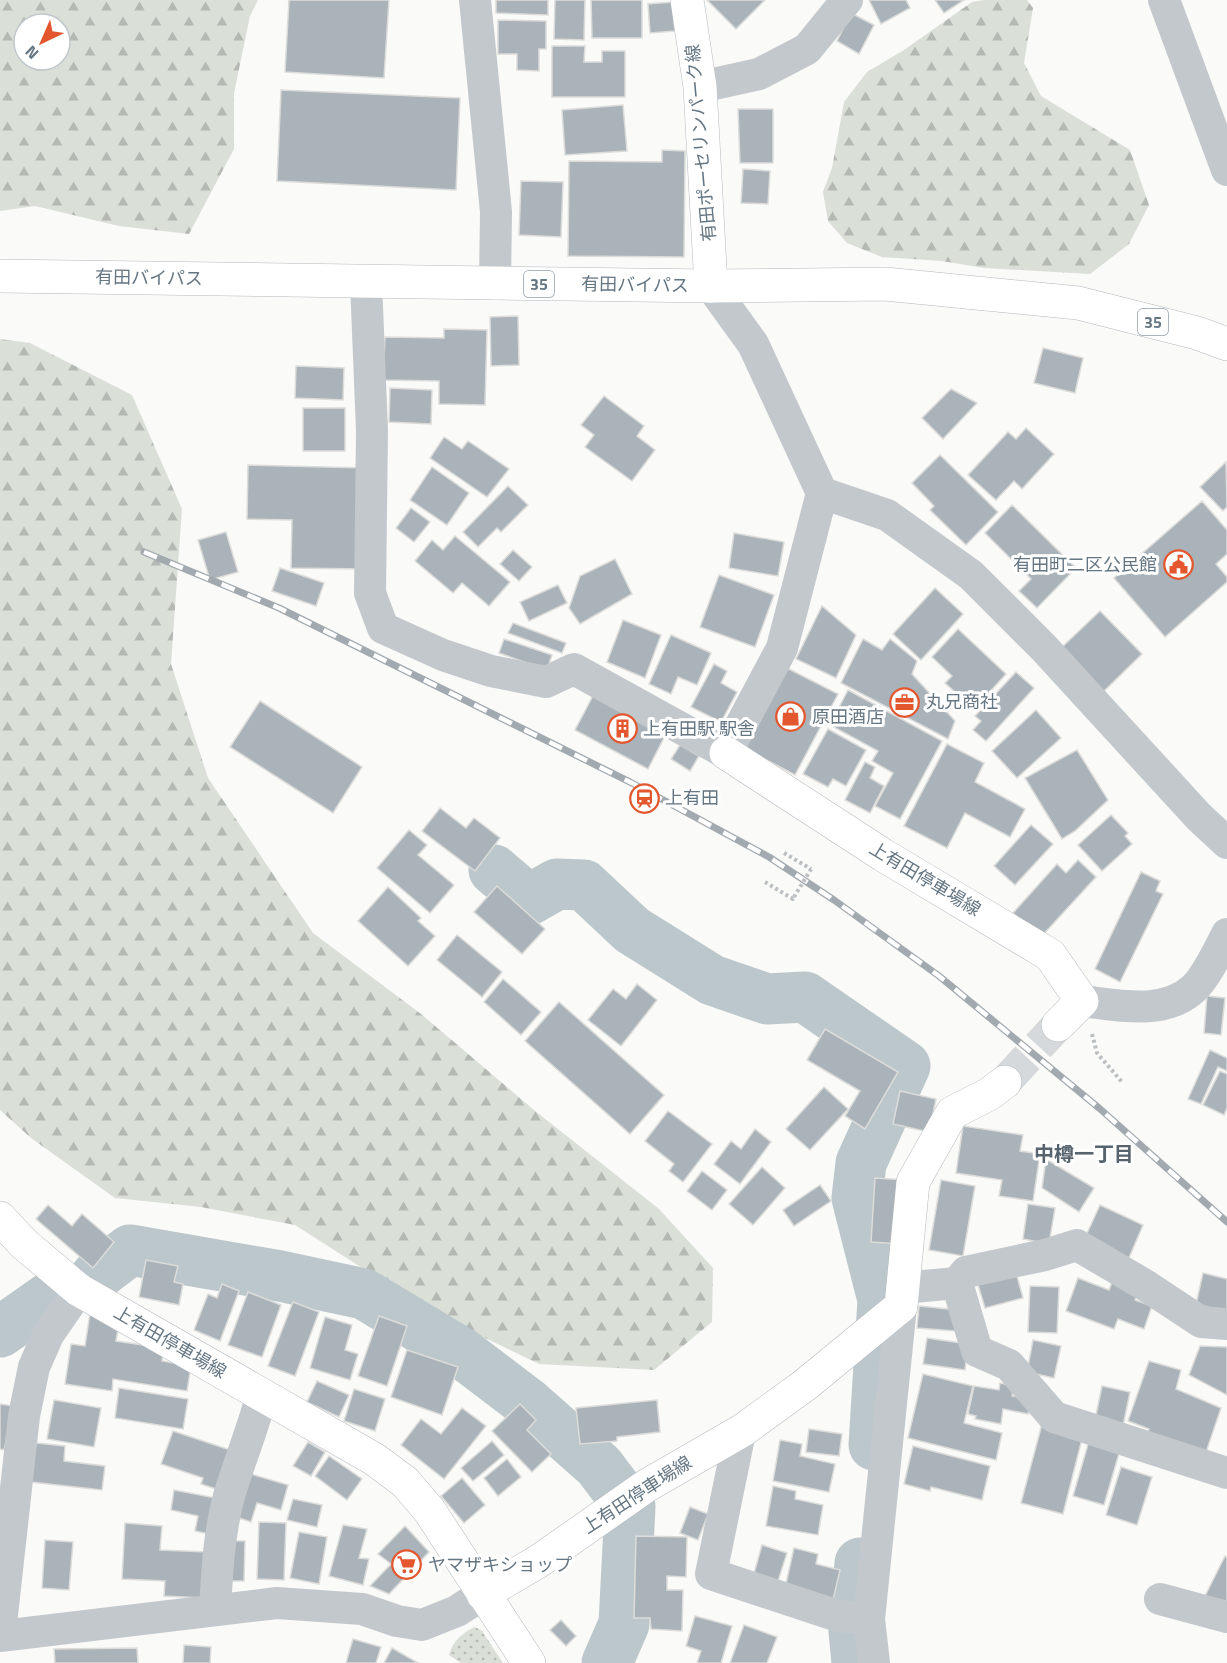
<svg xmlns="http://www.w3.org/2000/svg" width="1227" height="1663" font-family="'Titillium Web','Noto Sans JP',sans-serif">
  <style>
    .grass { fill: url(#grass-dots) }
    .forest { fill: url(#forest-firs); fill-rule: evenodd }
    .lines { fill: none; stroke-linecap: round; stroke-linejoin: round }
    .river { stroke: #bbc7cb; stroke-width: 51 }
    .building { fill: #aab3b9; stroke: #dcdcda; stroke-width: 1.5 }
    .major-tunnel { stroke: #d5d9db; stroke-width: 33; stroke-dasharray: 33 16; stroke-linecap: butt }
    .major-casing { stroke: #b5babe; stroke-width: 34 }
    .highway-casing { stroke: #b4b9bd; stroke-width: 34 }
    .path { stroke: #bbbfc2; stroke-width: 4; stroke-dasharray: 3 3; stroke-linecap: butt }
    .minor { stroke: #c3c8cc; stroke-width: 32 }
    .major { stroke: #fff; stroke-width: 33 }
    .highway { stroke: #fff; stroke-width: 33 }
    .rail-casing { stroke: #a2aab0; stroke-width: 7 }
    .rail { stroke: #fff; stroke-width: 4.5; stroke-dasharray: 14; stroke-linecap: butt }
    .path-bridge { stroke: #bbbfc2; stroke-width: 4; stroke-dasharray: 3 3; stroke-linecap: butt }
    .labels { text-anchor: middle; stroke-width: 6; stroke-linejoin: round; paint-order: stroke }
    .shield { fill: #fff; stroke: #939fa8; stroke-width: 1.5 }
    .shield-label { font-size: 16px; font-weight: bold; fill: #657683 }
    .street-label { font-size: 18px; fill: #657683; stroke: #fff }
    .poi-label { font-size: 18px; fill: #657683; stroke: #fff; text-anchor: start }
    .neighbourhood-label { font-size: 20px; font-weight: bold; fill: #57646e; stroke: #fff }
  </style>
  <defs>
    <pattern id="grass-dots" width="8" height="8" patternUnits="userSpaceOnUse" patternTransform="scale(1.5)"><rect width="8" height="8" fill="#dadfd7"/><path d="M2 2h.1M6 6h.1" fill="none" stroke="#b4b9b4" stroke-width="1.8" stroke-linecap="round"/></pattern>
    <pattern id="forest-firs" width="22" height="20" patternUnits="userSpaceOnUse" patternTransform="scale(1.5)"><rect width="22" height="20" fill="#dadfd7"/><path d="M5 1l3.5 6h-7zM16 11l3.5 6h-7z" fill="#b4b9b4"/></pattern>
  </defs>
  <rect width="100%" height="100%" fill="#fafaf8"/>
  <path class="grass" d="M475,1627L482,1631L503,1663H461L449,1655C452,1642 463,1632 475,1627Z"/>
  <g class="forest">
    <path d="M0,0H258L250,16L234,93V149L189,234L119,226L35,206L0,211ZM24,24H60V60H24Z"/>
    <polygon points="984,0 1027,0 1033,8 1024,63 1041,96 1130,150 1149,205 1129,244 1090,274 984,268 942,261 882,257 847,243 828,221 823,192 832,168 844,102 867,72 904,50 972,2"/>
    <polygon points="0,339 30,343 132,395 182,509 171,664 208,778 313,933 421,1014 534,1110 659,1209 713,1268 712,1322 654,1370 539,1364 431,1312 295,1225 201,1207 115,1198 31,1138 0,1110"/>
  </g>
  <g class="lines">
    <g class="river">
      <polyline points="494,870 529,900 557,884 584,885 632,930 712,980 767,999 805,997 905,1066 861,1163 857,1198 883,1300 874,1445"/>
      <polyline points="96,1276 130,1250 280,1276 364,1294 462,1353 529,1404 599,1466 630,1507 624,1624 607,1663"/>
      <polyline points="0,1332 50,1297"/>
      <polyline points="857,1663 854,1631 860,1563"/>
    </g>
  </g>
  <g class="building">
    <polygon points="289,0 389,0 384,78 285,72"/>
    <polygon points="496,0 548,0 548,15 496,13"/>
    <polygon points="555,0 585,0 584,40 554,39"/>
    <polygon points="591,0 642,0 642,38 592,38"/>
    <polygon points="707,0 765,0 736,29"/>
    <polygon points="869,0 906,0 910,8 881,24"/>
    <polygon points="935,0 964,0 944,13"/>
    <polygon points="672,2 675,31 650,33 648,4"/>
    <polygon points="851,13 874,25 859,54 837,41"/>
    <polygon points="498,20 546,21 546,49 539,49 539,71 517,70 517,54 498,54"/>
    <polygon points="552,46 585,46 584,62 602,62 602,51 625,51 625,97 552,97"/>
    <polygon points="281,90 460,98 456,190 277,181"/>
    <polygon points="623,105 627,151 565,155 562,110"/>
    <polygon points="738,109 773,109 773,163 740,163"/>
    <polygon points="662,150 685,151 684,257 568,256 569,161 662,162"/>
    <polygon points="743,169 770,171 768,204 741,203"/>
    <polygon points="521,181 563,182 561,237 519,235"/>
    <polygon points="518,316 519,365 491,366 490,317"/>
    <polygon points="444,329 487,330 485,405 439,404 439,381 383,380 385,337 444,338"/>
    <polygon points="1043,348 1083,358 1075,393 1034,383"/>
    <polygon points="296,366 344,368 343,400 295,398"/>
    <polygon points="390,388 432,390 431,424 389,422"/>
    <polygon points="951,389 977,403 943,439 922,418"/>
    <polygon points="604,396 644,426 637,436 655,450 632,481 585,447 594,435 581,425"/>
    <rect x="303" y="408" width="42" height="43"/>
    <polygon points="1026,428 1054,454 1022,489 1014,481 996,500 968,475 1008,432 1016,439"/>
    <polygon points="444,437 462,449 468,441 509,469 487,497 430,458"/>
    <polygon points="940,455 998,512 966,545 930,510 934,506 912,483"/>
    <polygon points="1226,462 1227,507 1223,511 1200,487"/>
    <polygon points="248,465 366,468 364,569 291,568 292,520 247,519"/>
    <polygon points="432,467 469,493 447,525 410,500"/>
    <polygon points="508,486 528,505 501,532 497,528 478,547 463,532"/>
    <polygon points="1202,501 1227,530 1227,554 1216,564 1227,577 1227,582 1165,637 1114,578"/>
    <polygon points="1012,505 1076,568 1037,608 1019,591 1031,579 985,533"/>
    <polygon points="411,508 430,522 414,542 396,528"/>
    <polygon points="226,532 238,572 210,580 198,540"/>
    <polygon points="734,533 784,542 778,576 729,568"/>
    <polygon points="455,536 510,582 489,606 462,583 453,593 415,561 432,540 443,550"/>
    <polygon points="513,550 532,567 519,581 500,564"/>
    <polygon points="615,559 632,594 580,624 569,608 580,576"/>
    <polygon points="280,568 324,583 316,606 272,591"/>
    <polygon points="719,575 774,595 755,647 700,627"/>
    <polygon points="558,585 567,603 529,621 520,602"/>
    <polygon points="935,588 963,614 921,660 893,634"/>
    <polygon points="822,606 856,635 836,678 796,659"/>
    <polygon points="1100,611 1142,654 1101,694 1059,650"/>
    <polygon points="623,620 661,635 645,678 607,662"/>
    <polygon points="513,623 566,643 562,653 508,633"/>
    <polygon points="958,629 1006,674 974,709 945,683 952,676 932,657"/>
    <polygon points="671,635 711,653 697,685 678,677 671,694 649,684"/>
    <polygon points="504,639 552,655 547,670 499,653"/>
    <polygon points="863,639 882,650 890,639 917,661 912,674 955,721 948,739 841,683"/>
    <polygon points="714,664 727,671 721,683 737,692 721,722 691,707"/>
    <polygon points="785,667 838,694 795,775 743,747"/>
    <polygon points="1016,672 1034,688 986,741 973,730 981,721 975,716"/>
    <polygon points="596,690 669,728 648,769 575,730"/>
    <polygon points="848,690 942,741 900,819 875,806 893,773 872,761 878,751 830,725"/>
    <polygon points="260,701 362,767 333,813 230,747"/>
    <polygon points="1036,710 1061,738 1017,778 992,751"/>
    <polygon points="828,729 866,750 846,786 833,779 828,787 803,774"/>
    <polygon points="947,744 984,763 975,782 1025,809 1010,837 965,813 947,848 904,826"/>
    <polygon points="680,745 699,756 690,771 671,759"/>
    <polygon points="1077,750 1108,800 1075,831 1062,839 1025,778"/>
    <polygon points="865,762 875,767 870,778 884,786 870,813 845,800"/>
    <polygon points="440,808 466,828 474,818 500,838 475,871 422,831"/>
    <polygon points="1111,815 1128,833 1125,836 1132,844 1102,871 1078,845"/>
    <polygon points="1031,825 1053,844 1015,885 994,866"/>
    <polygon points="409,830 427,845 418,855 454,885 430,913 377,868"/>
    <polygon points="1078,860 1096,877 1040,938 1013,913 1057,864 1066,873"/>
    <polygon points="1141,872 1160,881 1156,891 1163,894 1120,982 1095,969"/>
    <polygon points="497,886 545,929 522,954 474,912"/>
    <polygon points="388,887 421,918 418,921 435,936 408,966 358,921"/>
    <polygon points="457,935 502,972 482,997 437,960"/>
    <polygon points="503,979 541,1012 521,1035 484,1002"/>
    <polygon points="637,984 657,1000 621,1046 588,1020 613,989 626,999"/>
    <polygon points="1207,996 1225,998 1221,1035 1204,1033"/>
    <polygon points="559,1002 664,1095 630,1134 525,1041"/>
    <polygon points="825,1029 898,1072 865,1129 845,1116 860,1091 807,1060"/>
    <polygon points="1210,1050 1227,1058 1227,1071 1218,1067 1201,1104 1188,1099"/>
    <polygon points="1220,1071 1227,1074 1227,1108 1224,1115 1203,1105"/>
    <polygon points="824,1087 848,1109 810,1150 786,1129"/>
    <polygon points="900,1091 936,1099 929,1132 893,1124"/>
    <polygon points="668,1111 712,1144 683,1182 669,1171 674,1164 645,1141"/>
    <polygon points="963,1126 1023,1135 1020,1151 1040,1154 1033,1201 999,1196 1002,1180 956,1173"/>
    <polygon points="755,1129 771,1142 740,1184 714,1164 731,1141 741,1149"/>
    <polygon points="1046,1159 1094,1188 1079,1212 1042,1188"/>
    <polygon points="762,1167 785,1188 753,1225 729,1204"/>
    <polygon points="702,1171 727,1190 712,1210 687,1191"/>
    <polygon points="875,1178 906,1180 901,1244 871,1242"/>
    <polygon points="941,1180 975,1186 963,1256 929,1250"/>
    <polygon points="820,1185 831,1201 794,1226 783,1210"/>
    <polygon points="1028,1204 1055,1208 1049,1244 1023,1239"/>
    <polygon points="48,1205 72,1226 82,1214 114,1242 93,1268 36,1219"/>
    <polygon points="1100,1205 1143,1225 1128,1260 1084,1240"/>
    <polygon points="146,1260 178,1266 174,1282 183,1284 179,1305 139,1297"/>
    <polygon points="1014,1265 1023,1298 985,1308 975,1275"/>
    <polygon points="1203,1273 1227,1279 1227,1312 1196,1304"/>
    <polygon points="1078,1278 1109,1290 1113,1280 1139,1289 1135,1300 1152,1306 1144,1329 1118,1319 1114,1329 1066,1311"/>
    <polygon points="222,1284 239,1291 220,1341 194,1330 208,1294 217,1298"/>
    <polygon points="1030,1286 1059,1287 1057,1333 1028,1332"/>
    <polygon points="248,1292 281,1305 262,1357 228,1345"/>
    <polygon points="293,1302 319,1312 295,1376 268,1366"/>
    <polygon points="919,1306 958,1310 956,1331 917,1328"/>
    <polygon points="90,1313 120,1318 116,1341 164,1348 162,1361 191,1366 187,1391 113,1379 112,1391 65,1384 71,1344 85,1346"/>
    <polygon points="379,1316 407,1326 387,1386 358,1376"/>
    <polygon points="325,1317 352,1325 345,1350 358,1354 350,1380 310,1368"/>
    <polygon points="927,1338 968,1344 965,1370 923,1364"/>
    <polygon points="1033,1340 1061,1346 1054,1378 1027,1372"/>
    <polygon points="1200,1346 1227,1347 1227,1395 1189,1375"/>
    <polygon points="407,1350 458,1367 442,1415 391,1397"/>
    <polygon points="1149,1361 1181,1370 1176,1389 1221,1408 1204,1458 1146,1438 1149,1429 1128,1421"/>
    <polygon points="923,1374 973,1386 964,1423 1002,1433 996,1460 908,1438"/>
    <polygon points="317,1381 349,1395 339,1417 307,1402"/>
    <polygon points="1000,1383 1014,1386 1012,1396 1031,1399 1028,1414 1003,1409 1001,1424 975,1419 976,1416 968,1414 974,1386 999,1390"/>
    <polygon points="1102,1386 1130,1392 1123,1426 1095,1420"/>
    <polygon points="119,1388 188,1399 183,1429 115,1418"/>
    <polygon points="354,1389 385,1399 375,1431 344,1421"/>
    <polygon points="54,1400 101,1408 94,1447 47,1439"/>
    <polygon points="657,1400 660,1432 617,1437 617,1441 580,1444 576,1408"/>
    <polygon points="0,1404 13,1406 4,1450 0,1449"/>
    <polygon points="520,1404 536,1420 527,1430 551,1454 532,1472 492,1431"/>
    <polygon points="462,1408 486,1426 444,1479 401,1445 421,1419 441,1434"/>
    <polygon points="1042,1424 1083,1435 1063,1514 1021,1503"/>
    <polygon points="809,1429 842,1434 839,1456 806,1452"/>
    <polygon points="173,1431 236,1452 222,1491 201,1484 203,1478 161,1464"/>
    <polygon points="1091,1434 1122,1443 1104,1505 1073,1496"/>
    <polygon points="780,1440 802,1444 800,1456 835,1464 829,1492 773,1481"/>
    <polygon points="492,1441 504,1455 473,1481 461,1468"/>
    <polygon points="308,1442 325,1452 311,1476 293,1466"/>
    <polygon points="36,1443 65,1446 64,1461 105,1466 102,1490 31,1482"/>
    <polygon points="913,1446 990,1466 982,1500 931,1487 930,1491 904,1484"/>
    <polygon points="329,1456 362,1479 347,1500 315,1476"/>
    <polygon points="507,1459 521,1477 498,1496 484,1478"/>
    <polygon points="1121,1467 1152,1477 1137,1525 1106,1515"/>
    <polygon points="244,1472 288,1485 281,1510 257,1503 251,1522 230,1515"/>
    <polygon points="462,1478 485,1505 464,1523 441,1496"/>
    <polygon points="773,1486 796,1491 795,1499 823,1505 818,1535 766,1526"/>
    <polygon points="174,1490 221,1499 214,1535 195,1531 198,1516 171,1510"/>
    <polygon points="293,1499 322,1505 317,1527 287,1520"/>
    <polygon points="690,1507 708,1514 698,1540 680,1533"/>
    <polygon points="259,1522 286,1523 284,1580 257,1579"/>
    <polygon points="125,1523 162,1526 160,1550 208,1552 206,1598 164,1596 165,1581 122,1579"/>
    <polygon points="343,1525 367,1529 359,1558 369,1559 363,1585 329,1576"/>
    <polygon points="405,1526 429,1552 389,1594 370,1586 391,1564 378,1554"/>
    <polygon points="299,1532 327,1537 319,1584 290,1578"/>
    <polygon points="636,1536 687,1537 686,1577 667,1576 667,1590 683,1590 682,1631 651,1629 650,1618 634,1618"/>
    <polygon points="45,1540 73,1542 69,1590 42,1588"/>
    <polygon points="225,1541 245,1541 244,1581 224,1581"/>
    <polygon points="762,1545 787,1553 777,1584 753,1577"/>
    <polygon points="794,1548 818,1554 816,1564 840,1570 833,1600 785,1588"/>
    <polygon points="1225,1556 1227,1558 1227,1603 1205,1596"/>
    <polygon points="695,1616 732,1626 721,1663 697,1663 701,1651 686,1646"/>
    <polygon points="561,1620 576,1636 566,1646 550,1630"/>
    <polygon points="744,1625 777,1637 767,1663 730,1663"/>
    <polygon points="353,1639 381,1647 376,1663 346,1663"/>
    <polygon points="184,1645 211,1647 210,1663 183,1663"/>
    <polygon points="137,1648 138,1663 55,1663 54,1649"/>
    <polygon points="392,1648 418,1663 384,1663"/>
  </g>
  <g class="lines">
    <polyline class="major-tunnel" points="1005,1082 1058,1025"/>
    <defs>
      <g id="major">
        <polyline points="687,0 700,87 711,286"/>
        <polyline points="726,753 883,855 1050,955 1082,1001 1058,1025"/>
        <polyline points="0,1218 24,1244 79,1290 374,1459 405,1482 429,1510 529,1663"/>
        <polyline points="483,1594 539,1561 646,1486 743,1430 805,1385 901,1306 913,1182 952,1113 989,1094 1005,1082"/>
      </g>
      <polyline id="highway" points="0,276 711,286 885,284 1078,303 1197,333 1227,344"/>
    </defs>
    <use href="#major" class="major-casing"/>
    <use href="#highway" class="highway-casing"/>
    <g class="path">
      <polyline points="784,853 811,869"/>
      <polyline points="765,882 793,899 794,897"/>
      <polyline points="1092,1034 1097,1053 1122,1082"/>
    </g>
    <g class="minor">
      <polyline points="475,0 496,212 495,284"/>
      <polyline points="1164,0 1227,170"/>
      <polyline points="700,87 759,74 807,49 847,0"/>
      <polyline points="366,282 372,431 370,593 383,628 443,655 491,671 546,682 574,669 726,753 782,648 822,493"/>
      <polyline points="711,286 753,344 822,493 887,515 971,575 1044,648 1199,817 1227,843"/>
      <path d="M1082,1001C1117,1005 1164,1016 1193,989C1205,979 1220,948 1227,934"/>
      <polyline points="957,1283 966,1272 1045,1255 1077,1245 1145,1285 1201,1322 1227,1324"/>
      <polyline points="902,1288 957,1283 977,1351 1009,1365 1054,1417 1227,1473"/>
      <polyline points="740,1432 711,1574 838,1616 869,1619"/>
      <polyline points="1160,1599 1227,1617"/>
      <path d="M215,1610C217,1572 219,1533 229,1496C239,1462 253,1429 262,1394"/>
      <polyline points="0,1633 24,1416 34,1367 48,1335 79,1290"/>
      <polyline points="0,1636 277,1603 362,1609 397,1621 422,1625 457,1611 483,1594"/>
      <polyline points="874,1663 869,1619 901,1306"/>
    </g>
    <use href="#major" class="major"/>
    <use href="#highway" class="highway"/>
    <defs>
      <polyline id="rail" points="144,552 279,608 630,782 769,857 834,900 939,976 1099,1108 1227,1222"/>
    </defs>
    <use href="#rail" class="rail-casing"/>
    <use href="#rail" class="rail"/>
    <polyline class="path-bridge" points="794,897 811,869"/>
  </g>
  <defs>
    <symbol id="civic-ring" viewBox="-11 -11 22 22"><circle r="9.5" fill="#fff" stroke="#e4572e" stroke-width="1.5"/><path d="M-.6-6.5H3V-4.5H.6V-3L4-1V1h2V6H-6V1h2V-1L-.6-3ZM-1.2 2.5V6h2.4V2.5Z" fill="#e4572e"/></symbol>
    <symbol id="office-ring" viewBox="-11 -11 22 22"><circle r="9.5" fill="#fff" stroke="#e4572e" stroke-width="1.5"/><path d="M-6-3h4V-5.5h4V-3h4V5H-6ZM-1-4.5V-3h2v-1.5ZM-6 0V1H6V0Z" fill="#e4572e"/></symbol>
    <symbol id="shop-ring" viewBox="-11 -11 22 22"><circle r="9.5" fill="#fff" stroke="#e4572e" stroke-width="1.5"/><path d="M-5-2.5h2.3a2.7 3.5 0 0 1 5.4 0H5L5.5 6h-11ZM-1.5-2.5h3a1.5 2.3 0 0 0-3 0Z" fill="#e4572e"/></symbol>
    <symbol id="building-ring" viewBox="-11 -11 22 22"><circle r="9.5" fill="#fff" stroke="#e4572e" stroke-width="1.5"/><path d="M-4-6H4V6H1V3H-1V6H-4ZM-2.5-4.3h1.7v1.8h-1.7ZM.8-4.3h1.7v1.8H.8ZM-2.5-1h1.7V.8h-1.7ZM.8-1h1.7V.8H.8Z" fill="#e4572e"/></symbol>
    <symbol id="station-ring" viewBox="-11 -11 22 22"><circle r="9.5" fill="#fff" stroke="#e4572e" stroke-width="1.5"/><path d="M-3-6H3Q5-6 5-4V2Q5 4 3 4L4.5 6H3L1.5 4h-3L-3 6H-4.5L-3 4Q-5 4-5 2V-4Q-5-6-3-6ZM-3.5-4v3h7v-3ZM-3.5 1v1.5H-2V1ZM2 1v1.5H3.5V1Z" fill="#e4572e"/></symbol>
    <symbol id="supermarket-ring" viewBox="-11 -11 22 22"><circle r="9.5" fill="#fff" stroke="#e4572e" stroke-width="1.5"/><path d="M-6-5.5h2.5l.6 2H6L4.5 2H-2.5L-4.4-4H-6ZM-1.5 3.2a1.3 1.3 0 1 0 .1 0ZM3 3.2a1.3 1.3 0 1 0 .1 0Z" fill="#e4572e"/></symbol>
  </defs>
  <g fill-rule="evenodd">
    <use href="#civic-ring" x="1162" y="548" width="33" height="33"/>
    <use href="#office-ring" x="888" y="686" width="33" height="33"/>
    <use href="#shop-ring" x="774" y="700" width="33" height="33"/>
    <use href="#building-ring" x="606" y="712" width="33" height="33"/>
    <use href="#station-ring" x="628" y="782" width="33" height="33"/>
    <use href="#supermarket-ring" x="390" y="1548" width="33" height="33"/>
  </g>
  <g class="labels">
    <g class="shield">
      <rect x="524" y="271" width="30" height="26" rx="4.5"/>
      <rect x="1138" y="309" width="30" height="26" rx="4.5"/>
    </g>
    <g class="shield-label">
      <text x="539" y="290">35</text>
      <text x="1153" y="328">35</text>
    </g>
    <g class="street-label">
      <text transform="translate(701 143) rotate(-95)" y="6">有田ポーセリンパーク線</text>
      <text transform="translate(149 278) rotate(1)" y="6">有田バイパス</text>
      <text transform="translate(635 285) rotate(1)" y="6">有田バイパス</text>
      <text transform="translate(925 879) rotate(31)" y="6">上有田停車場線</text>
      <text transform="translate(170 1342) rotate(30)" y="6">上有田停車場線</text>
      <text transform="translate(637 1495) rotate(-33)" y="6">上有田停車場線</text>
    </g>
    <g class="poi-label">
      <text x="1157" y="571" text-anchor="end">有田町二区公民館</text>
      <text x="926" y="708">丸兄商社</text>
      <text x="812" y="723">原田酒店</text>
      <text x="643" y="735">上有田駅 駅舎</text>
      <text x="665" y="804">上有田</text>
      <text x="428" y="1571">ヤマザキショップ</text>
    </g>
    <g class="neighbourhood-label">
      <text x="1084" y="1161">中樽一丁目</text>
    </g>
  </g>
  <g transform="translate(42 42) rotate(224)"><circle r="28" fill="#ffffff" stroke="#c1c8cd" stroke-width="1.5"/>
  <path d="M0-4.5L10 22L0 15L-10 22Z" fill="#e4572e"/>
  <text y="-9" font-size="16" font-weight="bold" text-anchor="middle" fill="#657683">N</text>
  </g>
</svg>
